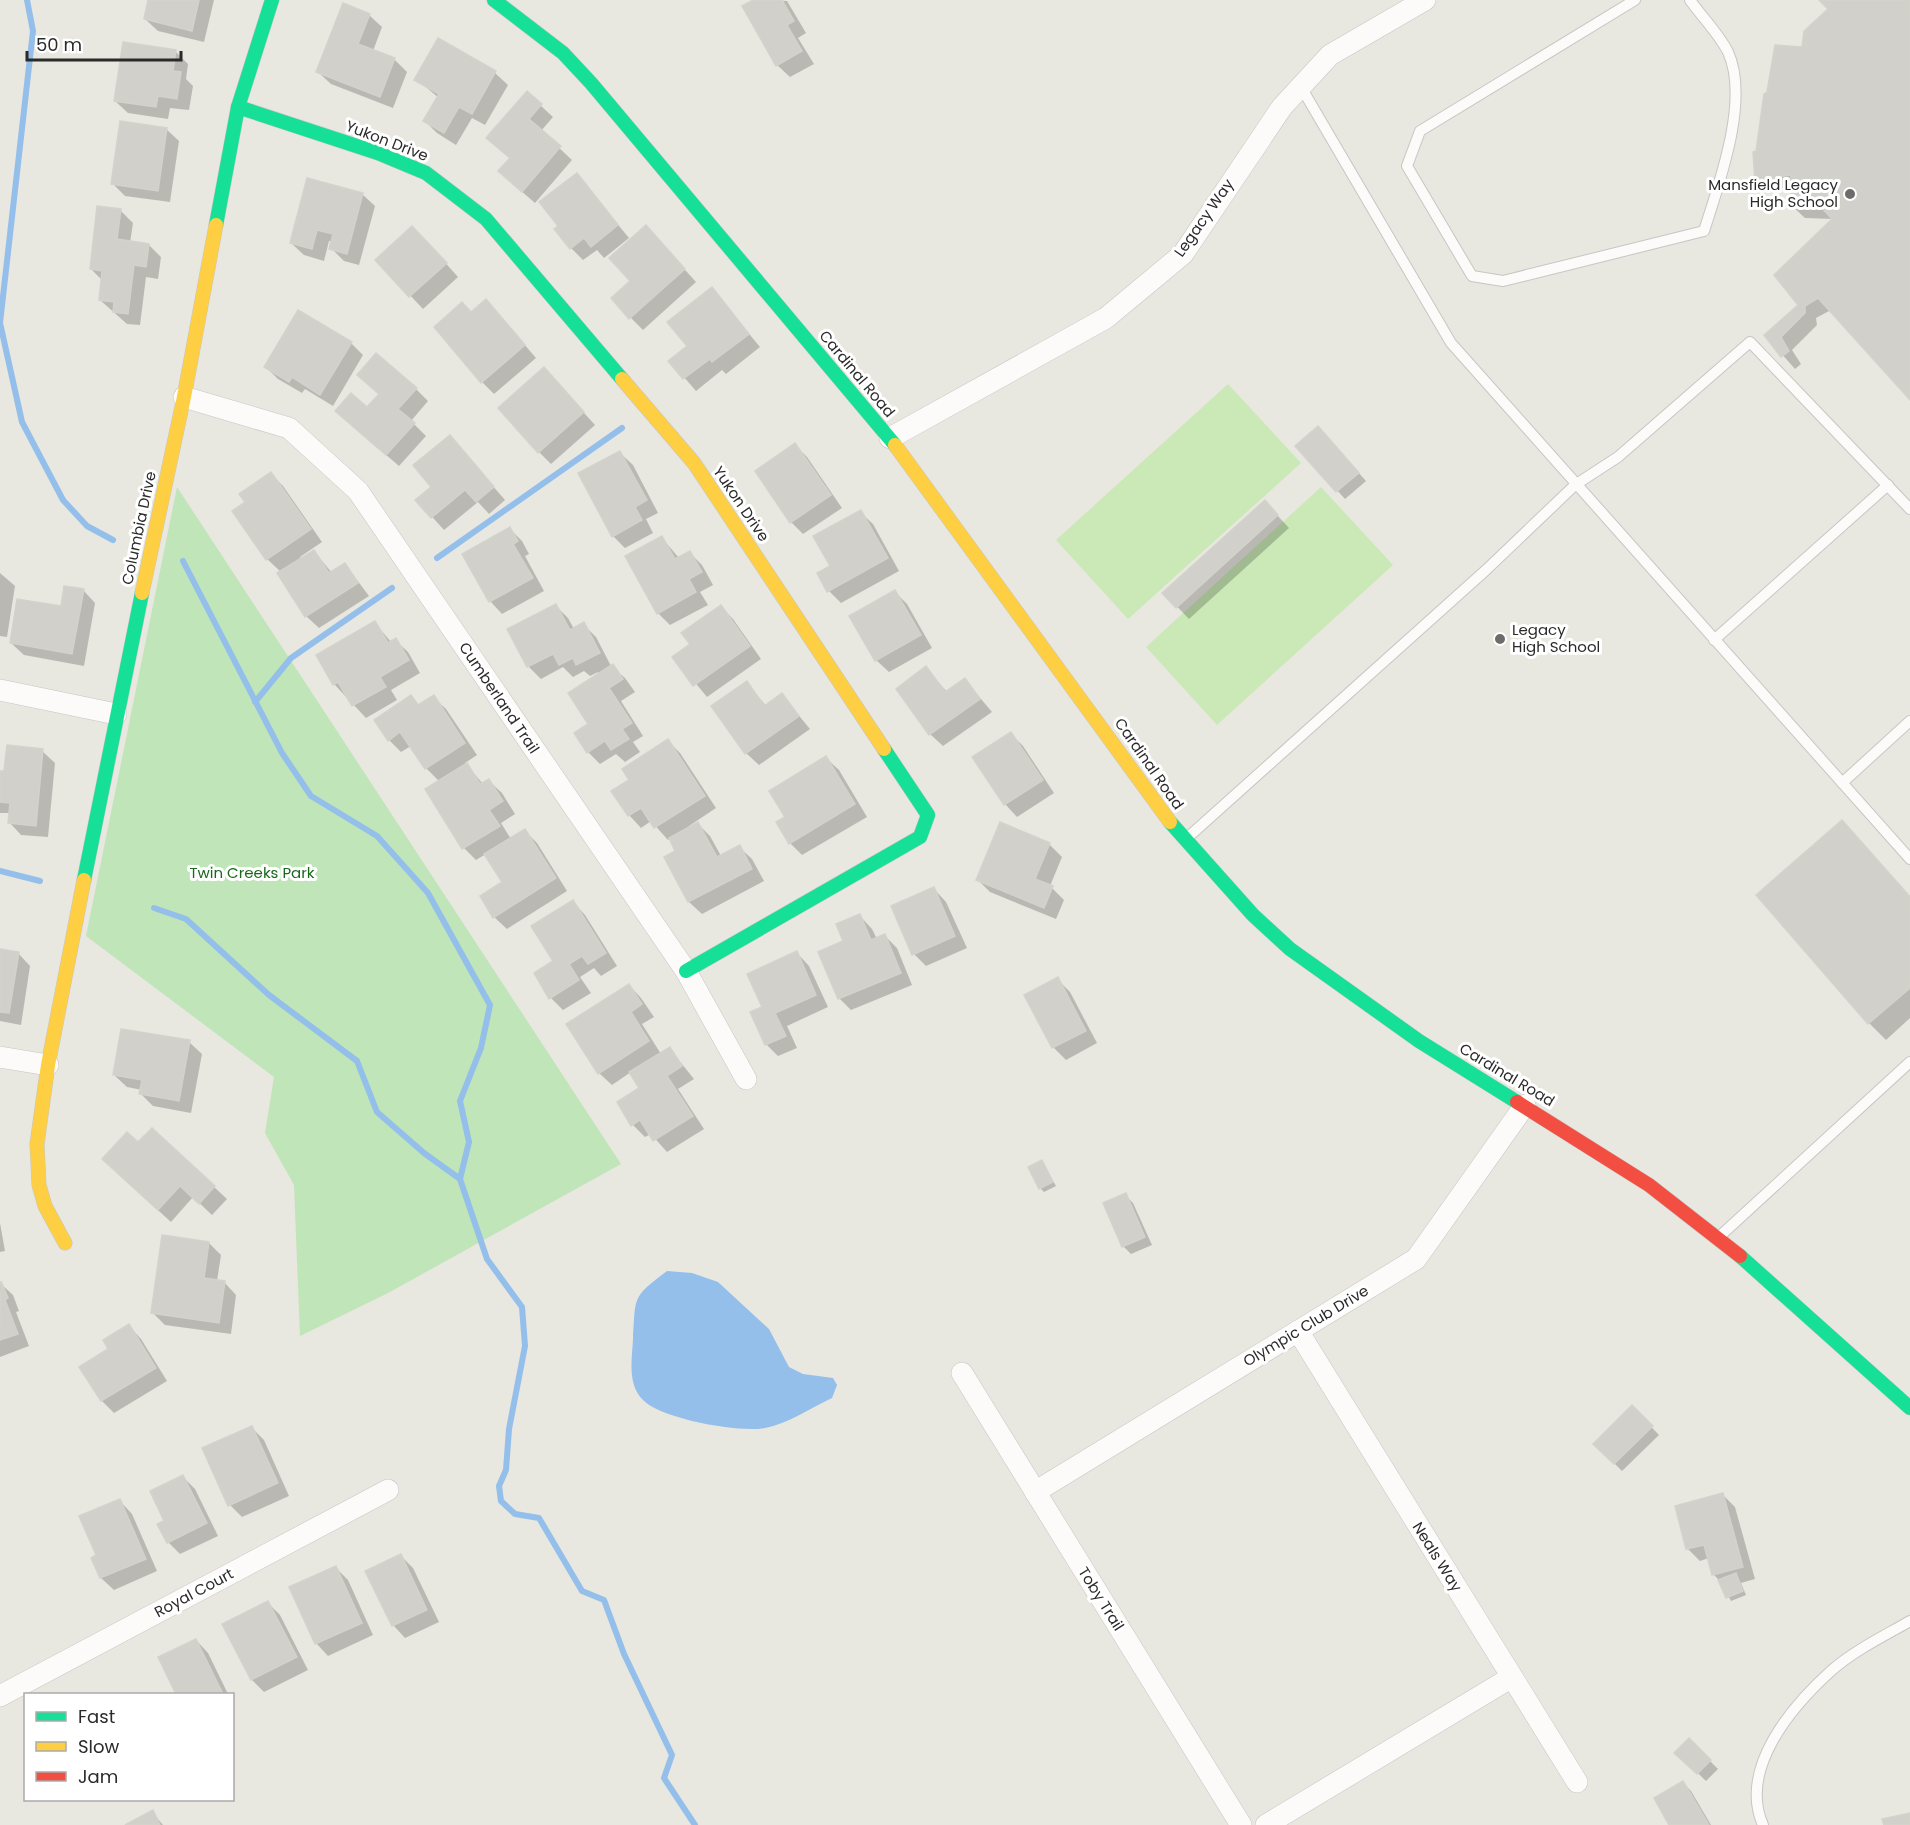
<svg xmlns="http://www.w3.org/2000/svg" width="1910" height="1825" font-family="Poppins,sans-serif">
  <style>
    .green { fill: #c0e5b8 }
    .pitch { fill: #cae9b6 }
    .water { fill: #93bfea }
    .shadow { fill: #0003 }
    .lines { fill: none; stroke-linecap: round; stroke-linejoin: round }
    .stream { stroke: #93bfea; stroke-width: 6 }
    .building { fill: #d1d0cb; stroke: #d3d2cc; stroke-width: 1.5 }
    .lane-casing { stroke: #c6c6c5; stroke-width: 12 }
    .street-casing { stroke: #c6c6c5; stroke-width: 22 }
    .fast-casing { stroke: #c6c6c5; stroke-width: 15 }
    .slow-casing { stroke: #c6c6c5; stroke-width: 15 }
    .jam-casing { stroke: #c6c6c5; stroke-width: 15 }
    .lane { stroke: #fcfbfa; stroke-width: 10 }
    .street { stroke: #fcfbfa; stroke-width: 21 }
    .fast { stroke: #16e098; stroke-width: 14 }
    .slow { stroke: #ffcf43; stroke-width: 14 }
    .jam { stroke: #f24e42; stroke-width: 14 }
    .poi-dot { fill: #6c6c6a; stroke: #fff; stroke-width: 2 }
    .labels { text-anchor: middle; stroke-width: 6; stroke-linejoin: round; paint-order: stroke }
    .street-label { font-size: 15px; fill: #2a2a2a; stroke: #fff }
    .poi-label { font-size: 15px; fill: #2a2a2a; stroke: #fff; text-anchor: end }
    .park-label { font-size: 15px; fill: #1a681c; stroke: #fff }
  </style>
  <rect width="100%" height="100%" fill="#e8e7e0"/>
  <polygon class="green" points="177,487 621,1164 388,1293 300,1336 294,1185 265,1133 274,1077 86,936"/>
  <g class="pitch">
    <polygon points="1228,384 1301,463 1128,619 1056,540"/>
    <polygon points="1321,487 1393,565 1217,725 1146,647"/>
  </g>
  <path class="water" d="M667,1271L692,1273L718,1282L769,1329L789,1367L803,1374L833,1378L837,1385L832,1398C811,1408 787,1424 765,1428C740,1433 661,1419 643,1400C627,1384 632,1360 633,1339C636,1297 631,1298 667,1271Z"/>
  <g class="shadow">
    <polygon points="150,0 214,0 204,42 158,31 145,19"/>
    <polygon points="756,0 787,1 806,33 798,38 814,64 790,77 777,65"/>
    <polygon points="1821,0 1910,0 1910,398 1831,310 1816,318 1817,325 1792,350 1801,364 1795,369 1766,336 1800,305 1834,219 1805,218 1792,206 1792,184 1790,184 1789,192 1783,188 1769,192 1757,180 1757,152 1803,48 1830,10"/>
    <polygon points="369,15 382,27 373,51 394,59 407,72 393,108 331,84 318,72"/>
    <polygon points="439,40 495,73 508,85 485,125 472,118 456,145 437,133 425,121 439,98 416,79"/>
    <polygon points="175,51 188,64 186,79 193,86 189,110 170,108 168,119 128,113 115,101"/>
    <polygon points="527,93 553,117 541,131 572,160 535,203 513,184 511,159 501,150"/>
    <polygon points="166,129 179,141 170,202 125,196 113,184"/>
    <polygon points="577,175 629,238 604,258 597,250 583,260 571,248 560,227"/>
    <polygon points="362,194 375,206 359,265 344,261 331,248 333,242 329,241 324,261 304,255 291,243"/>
    <polygon points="120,210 133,223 130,243 149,245 161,257 158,279 146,277 140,325 127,324 100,300 102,280 91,269"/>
    <polygon points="425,240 458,277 423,309 377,260"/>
    <polygon points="658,240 696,282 643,330 630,317 632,281"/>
    <polygon points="712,289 760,347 726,374 722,370 696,391 670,361 689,347"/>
    <polygon points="471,314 498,314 536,358 494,394 482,382"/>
    <polygon points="351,343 363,355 333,406 305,389 302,393 278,379 266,367"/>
    <polygon points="359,375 416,389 428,401 411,421 426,436 399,466 349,423 380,395"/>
    <polygon points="556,382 595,425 551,464 539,452"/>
    <polygon points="1326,436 1366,481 1345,499 1297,446"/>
    <polygon points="450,437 505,500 489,514 478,502 444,530 417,500 434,487"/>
    <polygon points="795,445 807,457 842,508 803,534 791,522"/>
    <polygon points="620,453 633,465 658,513 646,519 653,533 625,548 613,536"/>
    <polygon points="271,474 283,486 322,542 300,557 301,560 314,551 332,573 345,564 369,596 319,628 306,616 281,572 267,559"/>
    <polygon points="860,512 873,524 899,571 841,603 829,591 832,566"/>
    <polygon points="1277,515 1289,528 1189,619 1164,593"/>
    <polygon points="510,529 522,541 529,554 525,556 544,591 502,614 490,601"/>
    <polygon points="662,538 679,558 690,553 702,565 713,585 700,592 708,605 670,625 658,613"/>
    <polygon points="0,573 15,586 7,637 0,636"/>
    <polygon points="83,590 95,603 84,666 24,655 11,643"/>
    <polygon points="895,592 907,604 932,648 889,672 876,660"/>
    <polygon points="556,606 568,618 574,629 583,624 596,637 611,666 625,678 635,692 621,701 643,736 633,742 640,752 625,762 616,754 600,764 588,752 598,672 590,676 584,671 573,677 563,667 541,679 528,666 509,630"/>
    <polygon points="721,607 733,619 761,659 707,697 674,657 692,645"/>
    <polygon points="375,623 391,642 395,640 408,652 420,673 391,690 397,700 366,718 334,684 318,656"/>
    <polygon points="926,668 947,692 965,680 992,712 943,746 930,734"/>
    <polygon points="747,683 766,706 782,695 810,729 759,765 746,753"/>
    <polygon points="411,697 420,706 433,697 446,709 477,755 465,763 483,784 489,781 502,793 515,814 501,823 511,839 524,830 537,843 567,891 507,929 494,917 504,883 486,854 476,860 464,848 427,789 440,782 426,768 411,746 401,752 389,740"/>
    <polygon points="1011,734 1023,746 1054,793 1017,817 1005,804"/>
    <polygon points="668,741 680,753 716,808 689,826 690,828 698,824 710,836 721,856 739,847 752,859 764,881 702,914 689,902 666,858 678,852 670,838 668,840 651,821 641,828 629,815 631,780"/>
    <polygon points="42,751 55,763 48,837 21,835 9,822 10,813 0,813 0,772 5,773"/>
    <polygon points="826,758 839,770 867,817 802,855 790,843 787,818"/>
    <polygon points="1842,822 1910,896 1910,1018 1886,1040 1869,1023"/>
    <polygon points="1001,824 1050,845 1062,857 1050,886 1064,900 1056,919 990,892 977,879"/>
    <polygon points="934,889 946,902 967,948 926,966 914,954"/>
    <polygon points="573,902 585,915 617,966 601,976 594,968 580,977 591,993 563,1010 551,998 555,962"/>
    <polygon points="860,916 872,929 877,939 885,936 897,948 912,985 851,1010 839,998 845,942"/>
    <polygon points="0,950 18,953 30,966 21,1025 0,1021"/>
    <polygon points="797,953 809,966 828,1007 787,1026 797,1048 778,1056 766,1044 764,1008"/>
    <polygon points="1057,979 1070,992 1097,1043 1066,1060 1053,1047 1026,995"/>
    <polygon points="629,985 641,998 654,1017 642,1024 661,1054 669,1048 694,1079 678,1089 704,1129 667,1152 651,1134 645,1137 633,1125 641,1088 631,1072 612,1085 599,1073"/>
    <polygon points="189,1042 202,1054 191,1113 153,1106 141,1094 142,1090 127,1087 114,1075"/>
    <polygon points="139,1144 214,1187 227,1199 212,1215 193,1197 171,1222 116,1172"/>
    <polygon points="1042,1162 1056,1186 1044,1192 1040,1188"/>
    <polygon points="1125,1195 1133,1203 1152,1245 1131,1254 1123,1246"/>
    <polygon points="0,1223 5,1251 0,1252"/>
    <polygon points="209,1243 221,1255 217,1281 224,1282 236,1295 231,1334 165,1325 153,1313"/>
    <polygon points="0,1283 13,1295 19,1311 16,1312 29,1346 0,1357"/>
    <polygon points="129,1326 141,1339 167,1381 114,1413 102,1401 110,1350"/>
    <polygon points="1632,1407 1659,1435 1622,1471 1595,1444"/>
    <polygon points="252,1428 264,1440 289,1496 242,1517 230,1505"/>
    <polygon points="183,1477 195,1489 218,1536 180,1554 168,1542 166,1521"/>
    <polygon points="1723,1495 1735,1507 1755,1579 1741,1583 1746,1595 1731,1601 1721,1582 1713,1574 1709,1558 1700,1561 1688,1549"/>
    <polygon points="120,1501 132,1514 157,1571 114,1590 101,1578 93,1558 98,1556"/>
    <polygon points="401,1556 413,1568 439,1622 405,1638 393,1625"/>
    <polygon points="336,1568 348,1580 373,1635 328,1656 316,1643"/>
    <polygon points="268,1603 280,1615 308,1670 264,1692 252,1680"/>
    <polygon points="196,1640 208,1653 228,1694 177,1694 160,1658"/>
    <polygon points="1689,1740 1718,1769 1706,1781 1677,1753"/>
    <polygon points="1683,1783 1691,1791 1711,1825 1671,1825"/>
    <polygon points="152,1812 163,1825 128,1825"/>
  </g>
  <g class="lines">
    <g class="stream">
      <polyline points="0,323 33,31 27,0"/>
      <polyline points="0,323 22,422 63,500 87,526 113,540"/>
      <polyline points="437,558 622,428"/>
      <polyline points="183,561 282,753 311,796 377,836 428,893 490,1005 481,1048 460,1101 469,1142 460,1179 487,1259 522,1307 525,1346 509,1429 506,1470 499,1486 501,1501 515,1514 539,1518 582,1591 604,1600 624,1654 672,1755 664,1778 695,1825"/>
      <polyline points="255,702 291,658 392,588"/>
      <polyline points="0,871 40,881"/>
      <polyline points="154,908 186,919 269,995 357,1061 377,1112 424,1153 460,1179"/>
    </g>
  </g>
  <g class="building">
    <polygon points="148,0 199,0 192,31 144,19"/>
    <polygon points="753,0 782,0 794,21 787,25 802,51 776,66 742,6"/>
    <polygon points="1819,0 1910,0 1910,400 1818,298 1805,306 1805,313 1781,337 1789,351 1781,357 1764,335 1798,305 1774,275 1832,219 1822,208 1791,206 1791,175 1778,177 1777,181 1773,181 1770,177 1755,181 1753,152 1756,151 1764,94 1767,92 1775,45 1802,47 1804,31 1828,9"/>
    <polygon points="343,3 370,14 358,44 395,58 380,97 316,72"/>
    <polygon points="438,38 496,71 472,114 459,107 444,133 423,121 439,94 414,80"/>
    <polygon points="123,42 176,50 173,71 181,72 177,99 158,96 156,107 114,101"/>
    <polygon points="527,91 542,104 529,119 561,146 522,192 498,171 510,158 486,138"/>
    <polygon points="120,121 167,128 158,191 111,184"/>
    <polygon points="577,173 618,225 591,247 584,238 570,249 554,229 558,226 539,202"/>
    <polygon points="307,178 363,193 347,254 329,249 333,234 317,230 312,249 290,243"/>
    <polygon points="97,206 121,209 117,239 149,244 146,267 134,265 128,314 113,312 114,302 99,300 102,271 90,269"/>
    <polygon points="646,225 685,269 629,319 611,298 630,281 609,258"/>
    <polygon points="412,226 447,263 409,297 375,260"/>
    <polygon points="712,287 749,334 712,362 710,359 683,379 668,361 687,346 667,322"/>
    <polygon points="486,299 525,345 481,383 434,327 462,302 471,312"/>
    <polygon points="298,310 352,342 320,395 292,377 289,382 264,367"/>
    <polygon points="376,353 417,388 398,409 415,423 386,455 335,411 351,393 367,407 379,394 357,375"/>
    <polygon points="544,367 584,412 538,453 498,408"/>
    <polygon points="1318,426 1359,473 1336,492 1295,446"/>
    <polygon points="450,435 494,487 476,502 465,490 431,518 415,500 431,487 413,465"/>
    <polygon points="795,443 831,495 790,523 755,471"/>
    <polygon points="620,451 647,500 635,507 642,520 612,537 578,473"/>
    <polygon points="271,472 311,529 266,560 232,511 245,502 239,494"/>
    <polygon points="1265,500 1278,515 1176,608 1162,593"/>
    <polygon points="861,510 888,558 827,592 817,573 830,566 813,536"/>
    <polygon points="510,527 518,541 513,544 533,578 489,602 462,554"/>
    <polygon points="662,536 675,559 690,551 702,572 689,579 696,592 657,614 625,556"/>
    <polygon points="314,550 329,573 345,563 358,583 305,617 277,573"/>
    <polygon points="64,586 84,589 72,654 10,643 17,599 61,606"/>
    <polygon points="895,590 921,635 875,661 849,616"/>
    <polygon points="556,604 570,630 584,622 600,653 576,665 573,658 559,665 553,654 527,667 507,629"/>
    <polygon points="721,605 750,646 693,686 672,657 690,644 681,633"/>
    <polygon points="375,621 388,643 396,638 409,660 380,677 386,687 352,706 338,682 333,685 316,655"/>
    <polygon points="613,664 623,679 609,688 632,723 622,729 629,739 611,750 605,741 587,753 574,733 588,724 568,693"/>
    <polygon points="926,666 945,692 965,678 980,699 929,735 896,689"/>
    <polygon points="747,681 764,706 782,693 799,716 745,754 711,706"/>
    <polygon points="411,695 418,705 434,695 465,743 425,769 400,732 388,741 374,720"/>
    <polygon points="1011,732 1043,780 1004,805 972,757"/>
    <polygon points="668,739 705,796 654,828 641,808 628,816 611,791 629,780 622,769"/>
    <polygon points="7,745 43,749 36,826 8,823 10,803 0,802 0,771 4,771"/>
    <polygon points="826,756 855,804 789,844 776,822 785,817 769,791"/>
    <polygon points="467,763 480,784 489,779 503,801 489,810 500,826 462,849 425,789"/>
    <polygon points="1842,820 1910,897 1910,988 1868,1024 1756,895"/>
    <polygon points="698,822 717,857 740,845 752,869 688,902 664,857 675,851 669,838"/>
    <polygon points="1000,822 1050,843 1035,879 1053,886 1044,908 976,880"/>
    <polygon points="525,829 556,878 493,918 480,896 502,882 484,854"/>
    <polygon points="934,887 955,936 912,955 891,906"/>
    <polygon points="573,900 606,953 588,964 582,956 569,964 579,980 549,999 534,973 553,961 531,926"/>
    <polygon points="860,914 871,940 885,934 901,973 838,999 818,952 843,941 836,924"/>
    <polygon points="0,949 19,952 9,1013 0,1012"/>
    <polygon points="797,951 816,995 775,1013 786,1036 765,1045 750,1012 762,1007 747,974"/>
    <polygon points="1058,977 1086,1031 1052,1048 1024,995"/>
    <polygon points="629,984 642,1004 631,1012 649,1041 598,1074 566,1024"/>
    <polygon points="121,1029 190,1040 179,1101 139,1094 142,1080 113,1075"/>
    <polygon points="670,1047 682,1066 667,1076 693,1116 653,1141 640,1120 631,1126 617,1102 639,1088 629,1072"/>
    <polygon points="152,1128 215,1186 199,1204 180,1186 158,1210 102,1159 127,1132 138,1142"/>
    <polygon points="1042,1160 1053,1182 1039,1189 1028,1167"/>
    <polygon points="1126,1193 1145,1237 1122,1247 1103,1203"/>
    <polygon points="162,1235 209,1242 204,1278 225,1281 219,1323 151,1313"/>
    <polygon points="1,1281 8,1298 5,1300 18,1334 0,1340"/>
    <polygon points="129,1324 156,1368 101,1401 79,1367 108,1349 103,1340"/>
    <polygon points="1632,1405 1653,1426 1614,1464 1593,1444"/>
    <polygon points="252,1426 278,1483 228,1506 202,1448"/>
    <polygon points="183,1475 207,1523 167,1543 157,1524 164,1521 150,1491"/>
    <polygon points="1723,1493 1743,1567 1712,1575 1704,1545 1686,1549 1675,1506"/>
    <polygon points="120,1499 146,1559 100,1578 91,1558 96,1555 79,1516"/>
    <polygon points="401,1554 427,1610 392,1626 365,1571"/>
    <polygon points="336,1566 362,1623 315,1644 289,1587"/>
    <polygon points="1736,1573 1743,1591 1726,1598 1718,1580"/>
    <polygon points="268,1601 297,1657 251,1680 222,1624"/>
    <polygon points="196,1639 223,1694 176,1694 158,1657"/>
    <polygon points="1689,1738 1711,1760 1697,1774 1674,1753"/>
    <polygon points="1683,1781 1709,1825 1669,1825 1654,1798"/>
    <polygon points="153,1810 160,1825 125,1825"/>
    <polygon points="1910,1813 1910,1825 1884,1825 1882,1819"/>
  </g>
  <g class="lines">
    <defs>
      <g id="lane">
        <path d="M1635,0L1420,131L1407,166L1472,276L1503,281L1704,231C1719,183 1750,100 1728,52C1719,34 1702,17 1690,0"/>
        <polyline points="1301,87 1451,343 1910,859"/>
        <polyline points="1714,640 1888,485"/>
        <polyline points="1842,783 1910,721"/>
        <polyline points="1186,839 1486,570 1575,485 1618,457 1750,342 1910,509"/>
        <polyline points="1720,1236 1910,1062"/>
        <path d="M1763,1825C1738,1768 1793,1705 1832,1670C1855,1650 1884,1636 1910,1621"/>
      </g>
      <g id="street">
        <polyline points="184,397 289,428 358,491 686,971 746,1079"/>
        <polyline points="890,438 1106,318 1183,254 1282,107 1330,55 1425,0"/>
        <polyline points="0,690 116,714"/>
        <polyline points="0,1057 48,1065"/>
        <polyline points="1298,1331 1577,1782"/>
        <polyline points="962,1373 1241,1825"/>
        <polyline points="1035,1492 1416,1259 1525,1105"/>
        <polyline points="0,1696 388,1490"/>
        <polyline points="1266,1825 1512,1677"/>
      </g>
      <g id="fast">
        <polyline points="494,0 563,53 591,83 895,445"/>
        <polyline points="238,107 378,153 426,173 486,219 622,379"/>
        <polyline points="216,225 238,107 272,0"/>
        <polyline points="1170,822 1253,915 1290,949 1419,1041 1517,1102"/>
        <polyline points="84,880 142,593"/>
        <polyline points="686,971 920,837 928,815 884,749"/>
        <polyline points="1740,1256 1910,1408"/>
      </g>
      <g id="slow">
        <polyline points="622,379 694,463 884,749"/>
        <polyline points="895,445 1170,822"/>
        <polyline points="142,593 184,397 216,225"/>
        <polyline points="65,1243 45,1206 39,1185 37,1144 48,1065 84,880"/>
      </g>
      <polyline id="jam" points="1517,1102 1649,1185 1740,1256"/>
    </defs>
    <use href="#lane" class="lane-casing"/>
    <use href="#street" class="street-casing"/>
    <use href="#fast" class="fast-casing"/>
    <use href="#slow" class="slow-casing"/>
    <use href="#jam" class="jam-casing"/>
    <use href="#lane" class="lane"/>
    <use href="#street" class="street"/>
    <use href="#fast" class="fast"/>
    <use href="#slow" class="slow"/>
    <use href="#jam" class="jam"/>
  </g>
  <g class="poi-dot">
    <circle cx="1850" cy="194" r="6"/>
    <circle cx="1500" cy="639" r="6"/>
  </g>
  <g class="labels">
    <g class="street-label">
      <text transform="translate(387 141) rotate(21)" y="5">Yukon Drive</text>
      <text transform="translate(1204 218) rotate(-55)" y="5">Legacy Way</text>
      <text transform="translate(857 374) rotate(50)" y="5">Cardinal Road</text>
      <text transform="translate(741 504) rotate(56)" y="5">Yukon Drive</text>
      <text transform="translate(139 528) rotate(-78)" y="5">Columbia Drive</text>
      <text transform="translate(499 698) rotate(56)" y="5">Cumberland Trail</text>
      <text transform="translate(1149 764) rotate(55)" y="5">Cardinal Road</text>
      <text transform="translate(1507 1075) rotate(31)" y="5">Cardinal Road</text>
      <text transform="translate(1306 1326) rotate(-31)" y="5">Olympic Club Drive</text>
      <text transform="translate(1437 1557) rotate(58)" y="5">Neals Way</text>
      <text transform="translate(194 1593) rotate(-28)" y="5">Royal Court</text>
      <text transform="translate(1101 1599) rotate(58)" y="5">Toby Trail</text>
    </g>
    <g class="poi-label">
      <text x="1838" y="190">Mansfield Legacy<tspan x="1838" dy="17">High School</tspan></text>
      <text x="1512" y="635" text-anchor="start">Legacy<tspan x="1512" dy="17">High School</tspan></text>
    </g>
    <g class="park-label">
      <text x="252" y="878">Twin Creeks Park</text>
    </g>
  </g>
  <rect x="24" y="1693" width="210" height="108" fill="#ffffff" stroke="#aaaaaa" stroke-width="1.5"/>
  <rect x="36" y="1712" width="30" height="9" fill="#16e098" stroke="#aaaaaa" stroke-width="1.5"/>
  <text x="78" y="1723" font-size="18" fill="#2a2a2a">Fast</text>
  <rect x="36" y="1742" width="30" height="9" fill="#ffcf43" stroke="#aaaaaa" stroke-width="1.5"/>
  <text x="78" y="1753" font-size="18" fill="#2a2a2a">Slow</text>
  <rect x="36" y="1772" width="30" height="9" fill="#f24e42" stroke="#aaaaaa" stroke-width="1.5"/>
  <text x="78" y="1783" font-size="18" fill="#2a2a2a">Jam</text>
  <path d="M27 51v9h154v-9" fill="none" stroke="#2a2a2a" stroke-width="3"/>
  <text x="36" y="51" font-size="18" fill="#2a2a2a" stroke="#ffffff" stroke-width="4.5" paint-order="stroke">50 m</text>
</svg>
